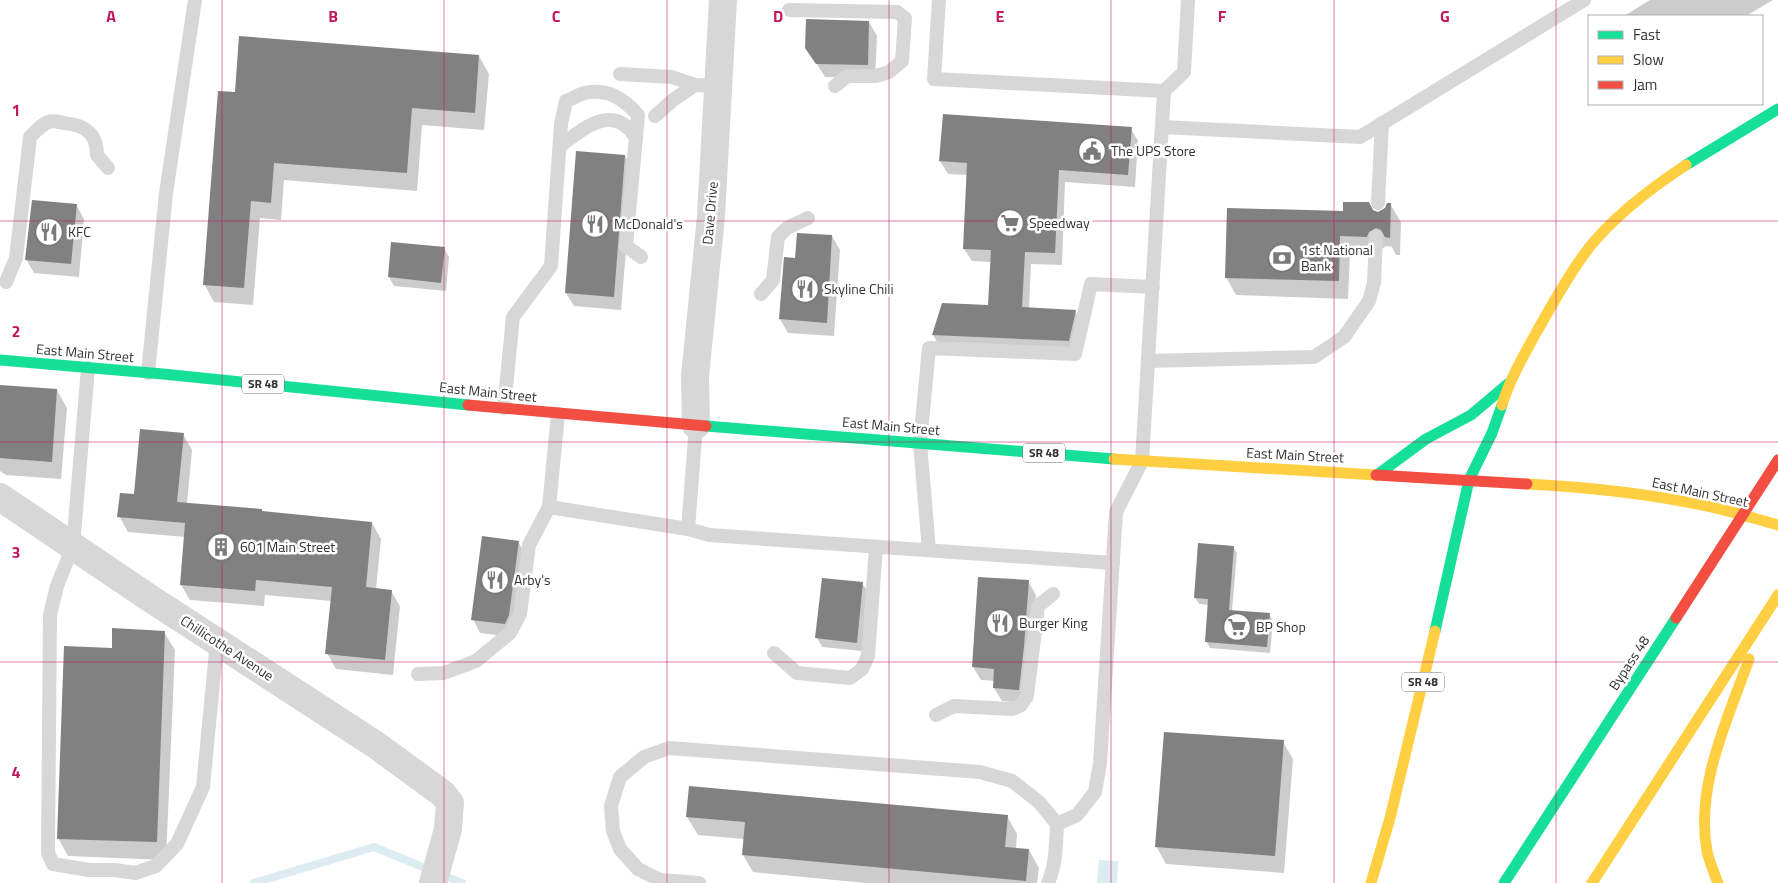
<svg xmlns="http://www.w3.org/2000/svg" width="1778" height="883" font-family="'Titillium Web',sans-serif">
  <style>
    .water { fill: #ddebf3 }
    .shadow { fill: #0003 }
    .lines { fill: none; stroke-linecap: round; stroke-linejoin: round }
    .stream { stroke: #ddebf3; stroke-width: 8 }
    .building { fill: #818181 }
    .lane { stroke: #d7d7d7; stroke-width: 14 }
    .street { stroke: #d7d7d7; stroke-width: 28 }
    .fast { stroke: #16e098; stroke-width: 11 }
    .slow { stroke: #ffcf43; stroke-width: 11 }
    .jam { stroke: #f24e42; stroke-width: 11 }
    .jam-bridge { stroke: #f24e42; stroke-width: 11 }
    .grid { fill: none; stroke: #c2185b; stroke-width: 1; stroke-opacity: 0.55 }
    .labels { text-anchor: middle; stroke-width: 5; stroke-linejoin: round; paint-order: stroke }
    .shield { fill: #fff; stroke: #707070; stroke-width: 1 }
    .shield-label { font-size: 12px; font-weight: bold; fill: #333 }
    .poi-label { font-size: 14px; fill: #333; stroke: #fff; text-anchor: start }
    .street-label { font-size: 14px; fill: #333; stroke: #fff }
    .grid-label { font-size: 16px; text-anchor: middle; font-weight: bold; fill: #c2185b; stroke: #fff; stroke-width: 5; stroke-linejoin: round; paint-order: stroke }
  </style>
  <rect width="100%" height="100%" fill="#fff"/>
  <polygon class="water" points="1099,860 1118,861 1117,883 1097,883"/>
  <g class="shadow">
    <polygon points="1650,0 1773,0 1746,16 1624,16"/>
    <polygon points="869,22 877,36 875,78 825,77 806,47"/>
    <polygon points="479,56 489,74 484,130 422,125 417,191 284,180 281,220 260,218 253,305 214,302 204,284 236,93"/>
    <polygon points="944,115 1131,129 1138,141 1135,187 1065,182 1062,265 1031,264 1029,309 1075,311 1083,323 1076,353 940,347 933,335 989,306 991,262 972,261 964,249 968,175 948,174 940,161"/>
    <polygon points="625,156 633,169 621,310 574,306 566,293"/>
    <polygon points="1390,204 1401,222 1400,255 1396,255 1392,247 1387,246 1379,250 1377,254 1350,253 1348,299 1236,295 1226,277 1344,212 1373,211 1378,213"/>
    <polygon points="77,206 84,219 79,277 34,273 26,259"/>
    <polygon points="832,236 840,250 834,336 788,333 780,319 786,258 796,259"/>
    <polygon points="444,248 449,257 446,291 394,286 389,277"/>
    <polygon points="0,386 57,390 67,408 61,479 6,475 0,471"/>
    <polygon points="183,434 192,450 187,504 372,523 381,539 376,589 391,591 400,606 393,675 336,669 327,653 332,601 265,595 264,606 190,600 181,585 185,537 128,532 119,516"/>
    <polygon points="518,542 526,555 513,637 480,633 473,619"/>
    <polygon points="1233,547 1237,553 1232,611 1269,614 1273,621 1270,653 1210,648 1206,641 1209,605 1199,604 1195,597"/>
    <polygon points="823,579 862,583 868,592 862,651 822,647 817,638"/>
    <polygon points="1028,581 1036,595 1031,661 1026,703 1002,701 994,688 995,681 981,680 973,667"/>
    <polygon points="164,632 175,650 166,860 68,856 58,838 113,649"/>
    <polygon points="1283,742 1293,759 1284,873 1166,864 1156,846"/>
    <polygon points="1007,816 1017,834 1016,849 1029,850 1039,868 1037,883 866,883 753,872 743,855 744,839 698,835 687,817"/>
  </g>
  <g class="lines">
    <polyline class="stream" points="254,883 374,847 462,883"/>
  </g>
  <g class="building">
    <polygon points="806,19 869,21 868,65 816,64 805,48"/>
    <polygon points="239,36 479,55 475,113 412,108 407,173 274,163 271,203 251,201 244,288 203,285 218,91 235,92"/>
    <polygon points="943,114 1132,127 1128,175 1059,170 1055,253 1025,252 1022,307 1076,310 1069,341 932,335 942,303 988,305 991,250 963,249 967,163 939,161"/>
    <polygon points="576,151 625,155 614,297 565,293"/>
    <polygon points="32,200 77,204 71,264 25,260"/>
    <polygon points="1343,202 1369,202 1373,210 1378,212 1385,208 1387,203 1391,203 1390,238 1385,237 1381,230 1376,228 1369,232 1367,237 1340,236 1339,281 1225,278 1227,208 1343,211"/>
    <polygon points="797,233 832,235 827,323 779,319 784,257 795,258"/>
    <polygon points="391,242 445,247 441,283 388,277"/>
    <polygon points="0,385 57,389 52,462 0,458"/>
    <polygon points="140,429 184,433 177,502 262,509 262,511 372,522 366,587 392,590 385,660 325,654 332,587 256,580 255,591 180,585 185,523 117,517 120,493 134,494"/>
    <polygon points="482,536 519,541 509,615 505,624 471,620"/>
    <polygon points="1198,543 1234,546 1229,610 1270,613 1267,647 1205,642 1208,599 1194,598"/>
    <polygon points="978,577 1029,580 1024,646 1019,690 993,688 994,669 972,667"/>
    <polygon points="822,578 863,582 857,643 815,638"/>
    <polygon points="112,628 165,631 157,842 57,839 64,646 112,648"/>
    <polygon points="1164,732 1284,740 1275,856 1155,847"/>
    <polygon points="689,786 1008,815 1005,847 1029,849 1026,881 742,855 745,822 686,817"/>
  </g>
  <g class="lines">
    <g class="lane">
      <polyline points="939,0 934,79 1164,91"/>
      <polyline points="789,10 897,12 905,18 902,61 889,72 876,76 847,76 835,86"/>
      <polyline points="620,74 672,77 695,85 719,86"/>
      <polyline points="655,116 673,100 695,85"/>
      <polyline points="1162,127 1360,137 1584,0"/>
      <path d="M560,146C584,128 614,102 636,138"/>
      <polyline points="1378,203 1382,123"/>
      <path d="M6,282L16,258L30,137C36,131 41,125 48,122C53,120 59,122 64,123C85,125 97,133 97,155L108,168"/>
      <polyline points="761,294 773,280 778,237 787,228 808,218"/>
      <polyline points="1148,361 1314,357 1344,337 1369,301 1374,283 1376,237"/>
      <polyline points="88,368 73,546 57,586 50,615 48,853 53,864 89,870 115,870 135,873 156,866 177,844 203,787 217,641"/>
      <polyline points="148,373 166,193 195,0"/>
      <path d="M504,408L513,317L551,266L561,124L566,101C572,99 579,94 585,93C608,88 624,99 638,115L626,246L641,257"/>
      <polyline points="549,507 688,529 709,535 1113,563"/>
      <polyline points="688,529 696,425"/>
      <polyline points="929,550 920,443 929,348 1075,354 1091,284 1153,287"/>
      <polyline points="774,653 797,673 850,678 862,669 868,656 876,547"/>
      <polyline points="418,674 444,673 476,661 510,633 520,614 529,545 549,507 558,414"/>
      <polyline points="936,715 954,706 1012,709 1021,705 1027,696 1038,606 1053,594"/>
      <polyline points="1057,824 1077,815 1095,792 1100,763 1116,512 1142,461 1164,91 1184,72 1188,0"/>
      <path d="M699,883L660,880L638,869L620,849L613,831L611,806L620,777L644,757L669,748L980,772L1012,781L1039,802L1057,824C1056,844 1056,865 1048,883"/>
    </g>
    <g class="street">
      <polyline points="696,425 695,376 711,216 723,0"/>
      <polyline points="0,497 148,597 376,745 443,794 450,803 448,829 433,883"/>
    </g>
    <g class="fast">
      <polyline points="1686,165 1778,109"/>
      <polyline points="0,360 163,374 468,405"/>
      <polyline points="706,426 1114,459"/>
      <polyline points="1377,475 1426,439 1471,415 1509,383"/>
      <polyline points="1435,631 1469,480 1492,433 1502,405"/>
      <polyline points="1504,883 1676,618"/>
    </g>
    <g class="slow">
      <path d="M1502,405C1510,379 1523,357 1536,333C1552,305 1568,275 1588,249C1614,216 1651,188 1686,165"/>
      <polyline points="1114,459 1376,475"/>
      <path d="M1527,484C1589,487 1651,494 1712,507C1734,512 1756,519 1778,525"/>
      <polyline points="1371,883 1390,818 1435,631"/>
      <polyline points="1592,883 1778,595"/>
      <path d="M1718,883C1714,873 1709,861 1707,851C1695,786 1728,719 1749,659"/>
    </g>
    <g class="jam">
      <polyline points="468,405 706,426"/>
      <polyline points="1376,475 1527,484"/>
    </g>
    <polyline class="jam-bridge" points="1676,618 1778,460"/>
  </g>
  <path class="grid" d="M222,0V883M444,0V883M667,0V883M889,0V883M1111,0V883M1334,0V883M1556,0V883M0,221H1778M0,442H1778M0,662H1778"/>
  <defs>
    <symbol id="civic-ring" viewBox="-11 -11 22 22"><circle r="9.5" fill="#fff" stroke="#7a7a7a" stroke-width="1.5"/><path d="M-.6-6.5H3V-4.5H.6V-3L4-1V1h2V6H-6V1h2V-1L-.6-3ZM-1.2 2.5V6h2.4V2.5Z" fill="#7a7a7a"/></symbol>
    <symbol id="supermarket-ring" viewBox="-11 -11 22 22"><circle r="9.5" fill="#fff" stroke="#7a7a7a" stroke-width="1.5"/><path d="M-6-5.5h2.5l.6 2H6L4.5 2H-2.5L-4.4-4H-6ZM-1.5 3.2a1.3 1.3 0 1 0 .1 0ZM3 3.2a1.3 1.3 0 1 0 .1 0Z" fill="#7a7a7a"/></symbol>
    <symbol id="restaurant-ring" viewBox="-11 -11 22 22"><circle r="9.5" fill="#fff" stroke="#7a7a7a" stroke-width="1.5"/><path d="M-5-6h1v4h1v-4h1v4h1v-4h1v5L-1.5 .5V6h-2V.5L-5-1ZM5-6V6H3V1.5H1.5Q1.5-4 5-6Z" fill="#7a7a7a"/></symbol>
    <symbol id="bank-ring" viewBox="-11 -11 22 22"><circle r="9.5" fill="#fff" stroke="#7a7a7a" stroke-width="1.5"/><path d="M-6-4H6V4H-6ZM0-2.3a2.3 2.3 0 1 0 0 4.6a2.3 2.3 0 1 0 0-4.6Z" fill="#7a7a7a"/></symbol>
    <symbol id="building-ring" viewBox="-11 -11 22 22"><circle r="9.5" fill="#fff" stroke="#7a7a7a" stroke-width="1.5"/><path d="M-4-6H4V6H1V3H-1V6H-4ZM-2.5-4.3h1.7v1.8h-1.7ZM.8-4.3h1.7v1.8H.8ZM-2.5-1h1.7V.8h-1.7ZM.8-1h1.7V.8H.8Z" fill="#7a7a7a"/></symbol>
  </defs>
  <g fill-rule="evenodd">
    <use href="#civic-ring" x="1076" y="135" width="32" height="32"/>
    <use href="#supermarket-ring" x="994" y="207" width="32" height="32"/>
    <use href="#restaurant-ring" x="579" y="208" width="32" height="32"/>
    <use href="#restaurant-ring" x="33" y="216" width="32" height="32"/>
    <use href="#bank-ring" x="1266" y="242" width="32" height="32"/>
    <use href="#restaurant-ring" x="789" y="273" width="32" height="32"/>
    <use href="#building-ring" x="205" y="531" width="32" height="32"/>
    <use href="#restaurant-ring" x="479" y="564" width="32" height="32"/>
    <use href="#restaurant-ring" x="984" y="607" width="32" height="32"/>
    <use href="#supermarket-ring" x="1221" y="611" width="32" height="32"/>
  </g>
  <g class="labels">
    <g class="shield">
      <rect x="242" y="374.5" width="42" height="19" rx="4"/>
      <rect x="1023" y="443.5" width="42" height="19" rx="4"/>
      <rect x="1402" y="672.5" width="42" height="19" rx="4"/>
    </g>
    <g class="shield-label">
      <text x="263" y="388">SR 48</text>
      <text x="1044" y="457">SR 48</text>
      <text x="1423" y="686">SR 48</text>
    </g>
    <g class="poi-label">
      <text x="1111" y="156">The UPS Store</text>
      <text x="1029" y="228">Speedway</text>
      <text x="614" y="229">McDonald's</text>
      <text x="68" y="237">KFC</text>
      <text x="1301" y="255">1st National<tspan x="1301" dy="16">Bank</tspan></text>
      <text x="824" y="294">Skyline Chili</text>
      <text x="240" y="552">601 Main Street</text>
      <text x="514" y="585">Arby's</text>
      <text x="1019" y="628">Burger King</text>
      <text x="1256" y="632">BP Shop</text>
    </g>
    <g class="street-label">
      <text transform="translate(710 213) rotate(-85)" y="5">Dave Drive</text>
      <text transform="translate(85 353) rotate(5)" y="5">East Main Street</text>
      <text transform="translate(488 392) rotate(6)" y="5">East Main Street</text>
      <text transform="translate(891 426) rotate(5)" y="5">East Main Street</text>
      <text transform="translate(1295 455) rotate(3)" y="5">East Main Street</text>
      <text transform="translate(1700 492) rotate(12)" y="5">East Main Street</text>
      <text transform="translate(227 648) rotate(33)" y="5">Chillicothe Avenue</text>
      <text transform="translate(1629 663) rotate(-57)" y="5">Bypass 48</text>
    </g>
  </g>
  <g class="grid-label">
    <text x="111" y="22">A</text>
    <text x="333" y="22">B</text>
    <text x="556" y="22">C</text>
    <text x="778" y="22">D</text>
    <text x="1000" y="22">E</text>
    <text x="1222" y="22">F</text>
    <text x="1445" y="22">G</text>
    <text x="16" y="116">1</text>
    <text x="16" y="337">2</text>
    <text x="16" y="558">3</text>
    <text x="16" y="778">4</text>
  </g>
  <rect x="1588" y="15" width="175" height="90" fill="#ffffff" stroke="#adadad"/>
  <rect x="1598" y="31" width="25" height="8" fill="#16e098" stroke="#adadad"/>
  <text x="1633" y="40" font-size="15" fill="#333333">Fast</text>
  <rect x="1598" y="56" width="25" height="8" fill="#ffcf43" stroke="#adadad"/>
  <text x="1633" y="65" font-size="15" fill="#333333">Slow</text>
  <rect x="1598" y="81" width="25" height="8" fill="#f24e42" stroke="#adadad"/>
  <text x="1633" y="90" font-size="15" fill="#333333">Jam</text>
</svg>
